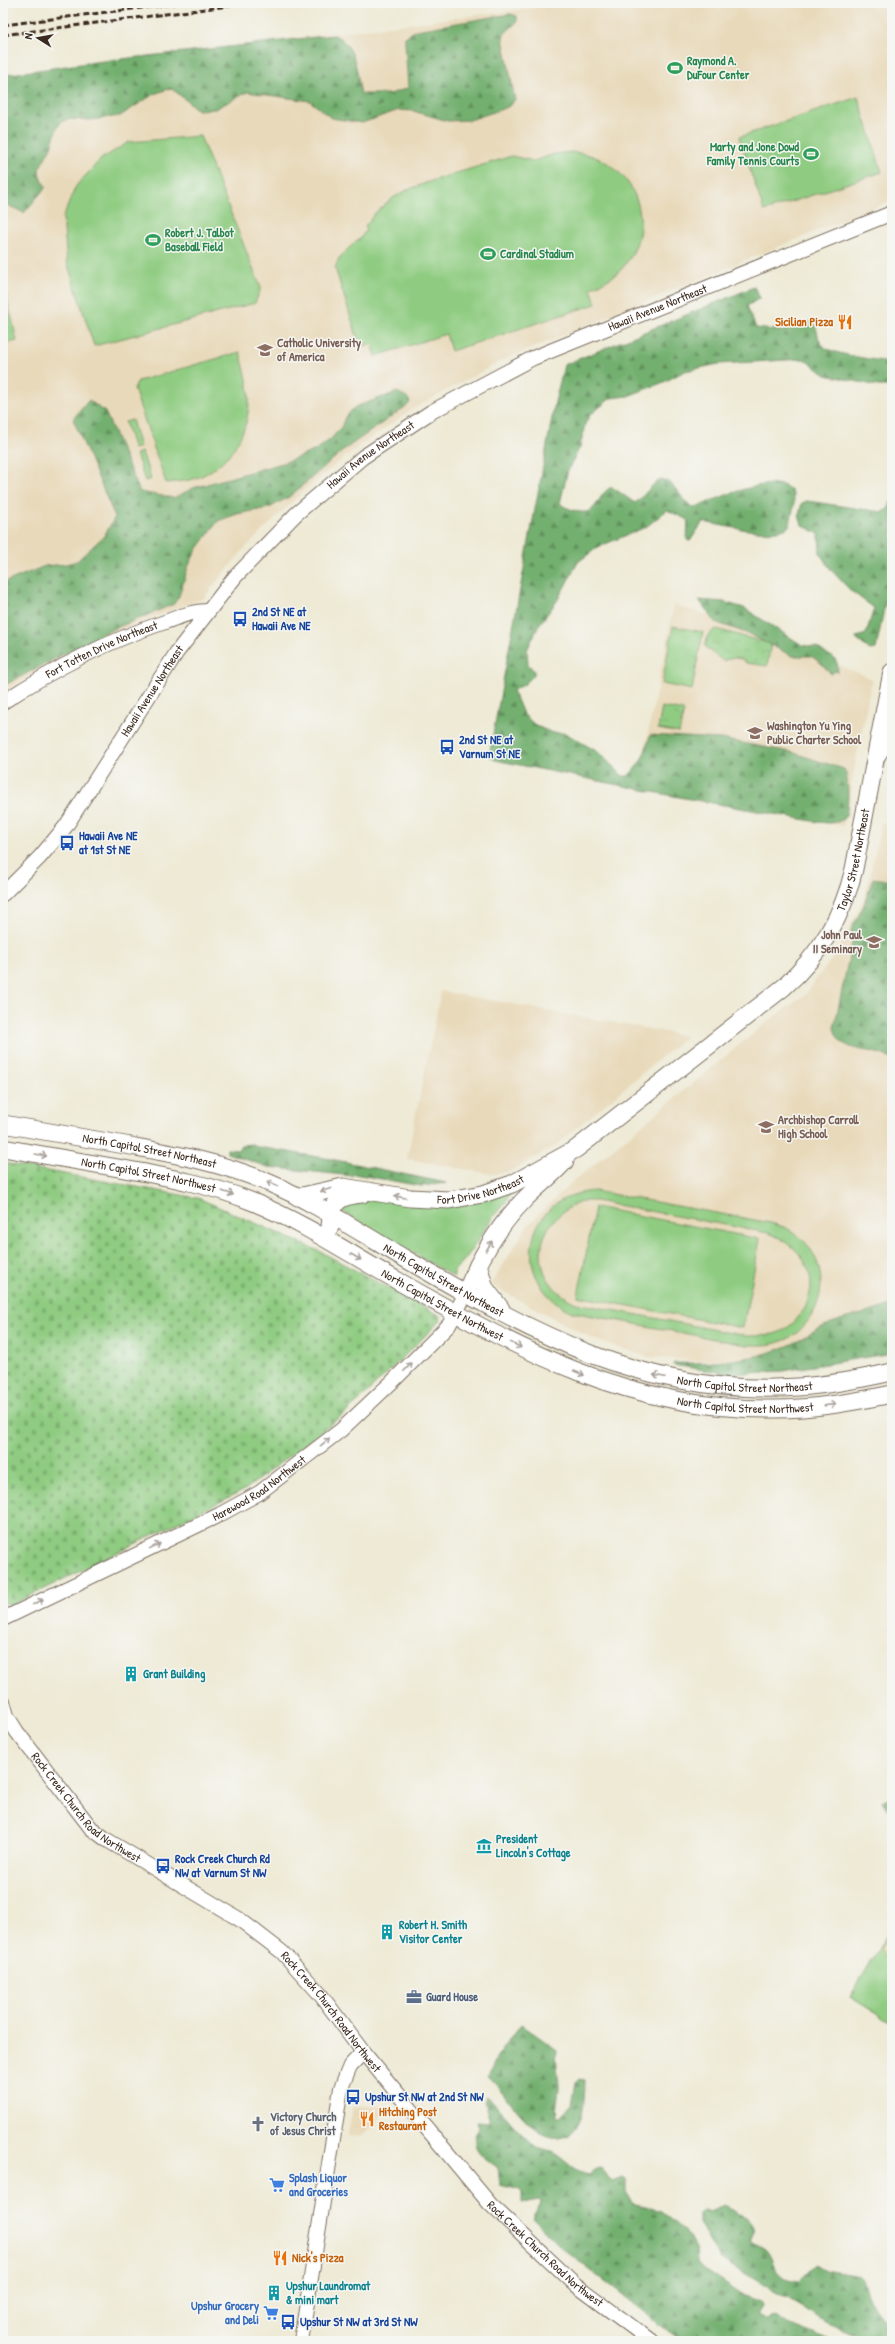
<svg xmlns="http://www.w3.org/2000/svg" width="895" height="2344" font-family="'Patrick Hand',sans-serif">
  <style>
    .built { fill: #e8d9ba }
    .grass { fill: #8fcc81; stroke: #657b50; fill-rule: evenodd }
    .forest { fill: url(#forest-firs); stroke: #576d46 }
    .sand { fill: url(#sand-dots); stroke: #94825e }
    .cemetery { fill: url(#cemetery-stones); stroke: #657b50 }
    .park { fill: url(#park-crowns); stroke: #657b50 }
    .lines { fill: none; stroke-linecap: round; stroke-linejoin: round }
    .minor-casing { stroke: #7a6d5e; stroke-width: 16 }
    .major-casing { stroke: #7a6d5e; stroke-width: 19 }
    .minor { stroke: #fff; stroke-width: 14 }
    .major { stroke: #fff; stroke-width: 17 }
    .rail { stroke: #3b2a1e; stroke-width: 3; stroke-dasharray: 6 3; stroke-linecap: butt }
    .oneway { stroke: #a79f9a }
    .labels { text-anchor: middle; stroke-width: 3; stroke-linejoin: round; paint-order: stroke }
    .leisure-label { font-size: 12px; font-weight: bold; fill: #27864d; stroke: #f6f6f2; text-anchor: start }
    .street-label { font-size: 12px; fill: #3b2a1e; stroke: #f6f6f2 }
    .food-label { font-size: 12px; font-weight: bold; fill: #c56008; stroke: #f6f6f2; text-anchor: start }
    .education-label { font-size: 12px; font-weight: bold; fill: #785e54; stroke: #f6f6f2; text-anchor: start }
    .transit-label { font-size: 12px; font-weight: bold; fill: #164399; stroke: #f6f6f2; text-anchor: start }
    .culture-label { font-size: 12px; font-weight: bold; fill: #0d838f; stroke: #f6f6f2; text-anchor: start }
    .service-label { font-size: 12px; font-weight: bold; fill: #4e5e75; stroke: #f6f6f2; text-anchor: start }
    .worship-label { font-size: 12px; font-weight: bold; fill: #5b616d; stroke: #f6f6f2; text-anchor: start }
    .shop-label { font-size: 12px; font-weight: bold; fill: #366cbe; stroke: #f6f6f2; text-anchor: start }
  </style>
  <defs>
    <pattern id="forest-firs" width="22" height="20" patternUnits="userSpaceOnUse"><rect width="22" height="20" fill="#73b06f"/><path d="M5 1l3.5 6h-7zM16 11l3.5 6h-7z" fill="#608f5b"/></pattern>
    <pattern id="sand-dots" width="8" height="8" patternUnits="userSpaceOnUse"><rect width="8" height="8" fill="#eeda9e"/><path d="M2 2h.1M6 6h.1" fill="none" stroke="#cdbb88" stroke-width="1.8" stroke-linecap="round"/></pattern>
    <pattern id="cemetery-stones" width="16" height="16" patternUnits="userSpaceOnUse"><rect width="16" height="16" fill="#8fcc81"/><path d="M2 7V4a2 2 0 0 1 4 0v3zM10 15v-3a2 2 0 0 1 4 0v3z" fill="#7caf6f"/></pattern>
    <pattern id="park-crowns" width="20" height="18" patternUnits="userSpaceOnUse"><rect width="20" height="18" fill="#8fcc81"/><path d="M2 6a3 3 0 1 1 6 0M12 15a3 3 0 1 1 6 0" fill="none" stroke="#7caf6f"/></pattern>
  </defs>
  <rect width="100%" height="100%" fill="#f6f6f2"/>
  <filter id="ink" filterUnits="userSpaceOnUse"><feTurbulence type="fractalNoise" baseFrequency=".025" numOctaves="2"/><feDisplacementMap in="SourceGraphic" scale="8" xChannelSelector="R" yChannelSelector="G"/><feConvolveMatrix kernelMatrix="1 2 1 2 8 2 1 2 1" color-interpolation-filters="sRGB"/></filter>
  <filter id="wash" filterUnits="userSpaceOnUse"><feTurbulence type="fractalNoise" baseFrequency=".012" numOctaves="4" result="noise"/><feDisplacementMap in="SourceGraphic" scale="16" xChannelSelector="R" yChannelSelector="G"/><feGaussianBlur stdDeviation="0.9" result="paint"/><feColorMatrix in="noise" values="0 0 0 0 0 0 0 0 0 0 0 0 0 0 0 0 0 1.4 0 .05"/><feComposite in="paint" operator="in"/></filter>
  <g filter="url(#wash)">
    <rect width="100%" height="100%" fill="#eeead6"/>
    <g class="built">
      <polygon points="573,3 892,3 892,200 499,362 413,409 352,451 302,492 243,550 204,598 91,641 3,693 3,75"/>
      <polygon points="674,605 752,628 872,679 843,826 637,787"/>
      <polygon points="892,817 892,1303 821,1337 745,1359 698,1361 648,1357 593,1339 491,1285 527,1226 568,1186 761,1027 806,994 840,947 865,897 881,823 885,823"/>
      <polygon points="441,991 687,1036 555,1146 509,1172 491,1174 407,1159"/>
      <polygon points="383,2106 388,2111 361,2136 348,2135 353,2108"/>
    </g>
    <g class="grass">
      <polygon points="858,97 882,172 764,211 739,137"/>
      <polygon points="200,136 261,288 255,303 94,346 67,262 63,217 76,186 101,159 129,142"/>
      <path d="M570,152C629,154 662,219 624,266C616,277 603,282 591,288L596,304L451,351L446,334L376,356L372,344L363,346L359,343L335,268L339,258L357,240L360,239L366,230L365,226L376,212L393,198L407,190L434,180L512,156L533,161L555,154Z"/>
      <polygon points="3,281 17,341 3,344"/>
      <path d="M240,352C244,367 249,382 249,398C250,432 229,465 197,478C188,481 176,482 166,483L134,389L138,381Z"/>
      <polygon points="132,420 140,447 134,449 125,422"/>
      <polygon points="142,452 151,479 145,481 136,454"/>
      <polygon points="673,626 703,632 692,690 662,684"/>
      <path d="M595,1191L771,1223C776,1225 783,1226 788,1229C819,1245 830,1284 813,1313C806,1325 796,1337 782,1341C770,1346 758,1345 746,1345L572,1312C507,1282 524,1194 595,1191ZM584,1201H595L768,1233C800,1244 823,1275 804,1309C798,1319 789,1329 777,1333C767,1336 758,1336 747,1336L576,1303C525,1280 532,1218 584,1201Z"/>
      <path d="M510,1192C508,1203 497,1210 491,1220C479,1236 470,1258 454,1270V1277L341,1211L346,1202L356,1198Z"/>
      <polygon points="595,1207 760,1239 743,1328 578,1296"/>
      <polygon points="892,1926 892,2023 850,1997"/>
    </g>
    <g class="forest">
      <path d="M510,14L517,16V22L504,34L503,38L515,100L508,107L470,120L448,121L413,111L399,110L362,123L331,118L310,101L247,92L215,109L198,110L171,88L154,94L120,116L90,120L68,119L61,122L57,128L51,147L39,169L40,177L46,187L24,213L3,203V75L95,62L334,35C357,45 356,72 361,94H390L408,88L405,42V37L416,30Z"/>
      <path d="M754,287L760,298L747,306L756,328L782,331L812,321C819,327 816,339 823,346C830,354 880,361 892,362V386H878L826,375L804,359L718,364L685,371L664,382L628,396L611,398L590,415L585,424L580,447L568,470L560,503C563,507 568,508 573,510C599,520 596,493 612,487L635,503C645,496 650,485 661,479C678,483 680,502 695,508C711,501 785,467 793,495C796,504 791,517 789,526C777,539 721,525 703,522L690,541L687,540L688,520L667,510L646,527L598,547L578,562L557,601L539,625L527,650L528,664L534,671V675L525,684L513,690L523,714L536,726L553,733H565L598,752L623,776H628C641,764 646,752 650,735L721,739L791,752L844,769C849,774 849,811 845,817C838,825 827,823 818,822L668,795L495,760L489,756L555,402L564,365Z"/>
      <polygon points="397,392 407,397 410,402 408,405 345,449 289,497 269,508 237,514 218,521 196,551 188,567 179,596 174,604 106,632 3,686 3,583 45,566 66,564 77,561 104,536 115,517 73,419 89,400 105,412 140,492 174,498 193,488 286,462 316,450 331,439 342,426 345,417 355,407"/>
      <polygon points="892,499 892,569 876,649 870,650 856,639 857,637 866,634 874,608 851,591 832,571 820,554 819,534 802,525 799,515 802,503 807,501 882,512 888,509"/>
      <polygon points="699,600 724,602 744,608 802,645 816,647 835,659 837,663 838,672 834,671 832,674 830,673 821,663 811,656 792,656 749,634 715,622"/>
      <path d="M873,878L892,881V1060C873,1045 841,1057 834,1028L853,938L851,930L864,905Z"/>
      <polygon points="252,1144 258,1147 331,1159 446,1183 421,1186 354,1174 352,1176 268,1167 227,1153 227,1149 238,1150 241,1145"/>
      <path d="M892,1304V1353L783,1371L731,1374L673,1365L674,1363C712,1364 759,1360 794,1343C806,1338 816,1329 828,1324C849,1316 872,1313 892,1304Z"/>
      <polygon points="892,1796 892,1815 882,1801"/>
      <path d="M521,2024L557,2050C555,2063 559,2074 559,2088C559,2098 555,2106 557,2116H561L572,2104L576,2083L580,2079L585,2080C584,2099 586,2130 564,2136C534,2146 508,2093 488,2077L496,2059Z"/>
      <path d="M487,2097C504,2112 516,2131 534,2145C541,2151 550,2150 557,2155C569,2163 572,2170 587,2175L595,2168L601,2167L613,2181L623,2177L626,2179V2193L633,2203L661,2211L685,2231L696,2250L697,2262L702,2268L742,2295L762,2302L763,2306L758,2316L761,2319L766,2320L774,2315L786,2323L833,2341H681L563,2249L533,2219L540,2203L539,2200L522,2203V2193L520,2190L500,2185L498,2168C483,2156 467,2148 479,2128L477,2121L490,2122L484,2101Z"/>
      <path d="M724,2205C735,2210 752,2218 754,2231L750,2241C755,2244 763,2246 767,2250C780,2267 770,2277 799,2281L816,2264L825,2270L860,2276C865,2283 865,2291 869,2298C875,2309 880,2320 892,2328V2341H867L826,2322L722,2260L710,2243L699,2222V2213L703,2210L709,2211Z"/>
    </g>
    <polygon class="sand" points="892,1929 892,1965 880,1950"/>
    <polygon class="cemetery" points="3,1163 198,1198 321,1252 439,1315 441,1320 349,1410 246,1489 11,1605 3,1602"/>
    <g class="park">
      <path d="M716,629L771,644L767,666L746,663C740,656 731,658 723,661L705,647L708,635Z"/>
      <polygon points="662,707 684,711 679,733 658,729"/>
    </g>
  </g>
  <g filter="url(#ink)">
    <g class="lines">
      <defs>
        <g id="minor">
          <path id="s1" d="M3,702C53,669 108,641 165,622C179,617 192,611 207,611"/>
          <polyline points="877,758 892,734"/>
          <path id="s2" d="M3,894L40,857L66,826L177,652L235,577L296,514L363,457L431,412L533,358L892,213"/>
          <path id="s3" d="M3,1619L219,1515L259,1493L341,1430L393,1381L449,1325L466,1293"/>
          <path id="s4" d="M3,1702L7,1716L17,1732L91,1828L107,1840L239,1919L282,1952L320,1994L363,2052L490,2204L576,2285L651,2341"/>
          <polyline points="301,2341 341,2088 350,2066 363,2052"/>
        </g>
        <g id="major">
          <path id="s5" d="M3,1124C44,1131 84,1138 125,1145C173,1154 221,1162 267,1182C315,1202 359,1232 404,1258C531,1332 646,1398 798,1387C830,1385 861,1379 892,1372"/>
          <path id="s6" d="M3,1148C43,1155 84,1162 124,1169C168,1177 212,1185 253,1202C304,1223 350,1254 398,1281C520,1350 631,1411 775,1409C814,1409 853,1402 892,1394"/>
          <path id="s7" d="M298,1197L343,1187L410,1198L449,1200L483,1194L512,1184L576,1149L784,987C820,955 843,916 854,869L892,672"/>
          <path d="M330,1227C332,1202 337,1196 362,1194"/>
          <polyline points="478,1265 485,1288 501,1309"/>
          <path d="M466,1293C479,1259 497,1228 523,1201C536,1187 552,1176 565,1161"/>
        </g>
      </defs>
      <use href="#minor" class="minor-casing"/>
      <use href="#major" class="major-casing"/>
      <use href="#minor" class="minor"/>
      <use href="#major" class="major"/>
      <g class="rail">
        <polyline points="3,4 9,3"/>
        <polyline points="3,25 181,3"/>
        <polyline points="3,35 252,3"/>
      </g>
    </g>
    <defs><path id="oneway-shaft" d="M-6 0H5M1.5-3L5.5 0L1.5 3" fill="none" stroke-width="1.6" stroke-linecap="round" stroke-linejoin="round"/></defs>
    <g class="oneway">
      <use href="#oneway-shaft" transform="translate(41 1155) rotate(10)"/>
      <use href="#oneway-shaft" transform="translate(272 1184) rotate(-155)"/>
      <use href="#oneway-shaft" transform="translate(326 1190) rotate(163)"/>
      <use href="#oneway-shaft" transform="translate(228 1193) rotate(18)"/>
      <use href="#oneway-shaft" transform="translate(400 1197) rotate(-170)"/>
      <use href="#oneway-shaft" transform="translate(489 1246) rotate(-59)"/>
      <use href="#oneway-shaft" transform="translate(356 1257) rotate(30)"/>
      <use href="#oneway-shaft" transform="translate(516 1345) rotate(26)"/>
      <use href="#oneway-shaft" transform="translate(408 1367) rotate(-46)"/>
      <use href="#oneway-shaft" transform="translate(579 1373) rotate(23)"/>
      <use href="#oneway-shaft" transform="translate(659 1376) rotate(-168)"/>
      <use href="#oneway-shaft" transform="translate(830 1405) rotate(-7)"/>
      <use href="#oneway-shaft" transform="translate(325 1442) rotate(-39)"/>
      <use href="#oneway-shaft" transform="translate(155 1546) rotate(-26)"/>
      <use href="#oneway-shaft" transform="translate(38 1602) rotate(-26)"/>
    </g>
  </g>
  <defs>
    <symbol id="stadium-bare" viewBox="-9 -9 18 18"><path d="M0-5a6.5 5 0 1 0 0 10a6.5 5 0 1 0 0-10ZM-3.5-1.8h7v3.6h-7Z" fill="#2e9e5b" stroke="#f6f6f2" stroke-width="2.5" paint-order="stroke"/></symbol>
    <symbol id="restaurant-bare" viewBox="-9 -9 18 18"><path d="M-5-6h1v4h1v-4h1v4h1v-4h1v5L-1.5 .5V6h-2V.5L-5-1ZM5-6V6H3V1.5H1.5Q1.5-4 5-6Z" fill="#e8710a" stroke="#f6f6f2" stroke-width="2.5" paint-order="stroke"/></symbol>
    <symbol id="university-bare" viewBox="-9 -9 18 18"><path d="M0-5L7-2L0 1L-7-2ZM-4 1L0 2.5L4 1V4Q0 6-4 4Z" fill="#8d6e63" stroke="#f6f6f2" stroke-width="2.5" paint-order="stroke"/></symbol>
    <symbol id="bus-bare" viewBox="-9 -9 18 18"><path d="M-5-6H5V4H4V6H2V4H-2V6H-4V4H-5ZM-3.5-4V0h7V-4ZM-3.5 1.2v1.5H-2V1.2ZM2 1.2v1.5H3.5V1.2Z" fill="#1a4fb4" stroke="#f6f6f2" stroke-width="2.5" paint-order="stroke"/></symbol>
    <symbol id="school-bare" viewBox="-9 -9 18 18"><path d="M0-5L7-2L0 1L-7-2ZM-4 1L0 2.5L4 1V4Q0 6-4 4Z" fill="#8d6e63" stroke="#f6f6f2" stroke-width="2.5" paint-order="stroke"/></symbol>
    <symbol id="building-bare" viewBox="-9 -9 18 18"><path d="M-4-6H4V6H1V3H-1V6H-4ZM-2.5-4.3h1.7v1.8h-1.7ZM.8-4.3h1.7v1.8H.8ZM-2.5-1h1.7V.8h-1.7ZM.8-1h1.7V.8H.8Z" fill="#0f9aa8" stroke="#f6f6f2" stroke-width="2.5" paint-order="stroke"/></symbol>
    <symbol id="museum-bare" viewBox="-9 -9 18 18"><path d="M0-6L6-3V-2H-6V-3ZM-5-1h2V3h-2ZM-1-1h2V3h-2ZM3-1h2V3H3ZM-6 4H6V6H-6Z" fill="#0f9aa8" stroke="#f6f6f2" stroke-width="2.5" paint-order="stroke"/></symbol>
    <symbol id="office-bare" viewBox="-9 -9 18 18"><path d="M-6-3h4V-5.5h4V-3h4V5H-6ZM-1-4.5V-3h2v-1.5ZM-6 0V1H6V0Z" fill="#5c6f8a" stroke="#f6f6f2" stroke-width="2.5" paint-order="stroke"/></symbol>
    <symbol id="church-bare" viewBox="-9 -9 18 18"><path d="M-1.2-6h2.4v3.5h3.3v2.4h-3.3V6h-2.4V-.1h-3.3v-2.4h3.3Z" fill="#6b7280" stroke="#f6f6f2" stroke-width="2.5" paint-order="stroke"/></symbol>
    <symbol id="supermarket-bare" viewBox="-9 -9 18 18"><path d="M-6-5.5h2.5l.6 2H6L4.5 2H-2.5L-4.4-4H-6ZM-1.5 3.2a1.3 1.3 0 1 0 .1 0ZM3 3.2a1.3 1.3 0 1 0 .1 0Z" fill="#3f7fe0" stroke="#f6f6f2" stroke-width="2.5" paint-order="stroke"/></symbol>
  </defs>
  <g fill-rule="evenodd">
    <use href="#stadium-bare" x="664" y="57" width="22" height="22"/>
    <use href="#stadium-bare" x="800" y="143" width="22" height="22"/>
    <use href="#stadium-bare" x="142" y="229" width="22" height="22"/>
    <use href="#stadium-bare" x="477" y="243" width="22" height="22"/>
    <use href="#restaurant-bare" x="834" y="311" width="22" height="22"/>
    <use href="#university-bare" x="254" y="339" width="22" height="22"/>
    <use href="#bus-bare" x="229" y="608" width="22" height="22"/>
    <use href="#school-bare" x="744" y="722" width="22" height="22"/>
    <use href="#bus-bare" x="436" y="736" width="22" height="22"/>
    <use href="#bus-bare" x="56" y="832" width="22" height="22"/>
    <use href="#university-bare" x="863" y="931" width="22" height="22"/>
    <use href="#school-bare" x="755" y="1116" width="22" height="22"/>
    <use href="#building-bare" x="120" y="1663" width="22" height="22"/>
    <use href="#museum-bare" x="473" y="1835" width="22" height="22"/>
    <use href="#bus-bare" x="152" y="1855" width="22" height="22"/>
    <use href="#building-bare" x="376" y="1921" width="22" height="22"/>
    <use href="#office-bare" x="403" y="1986" width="22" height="22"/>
    <use href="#bus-bare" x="342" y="2086" width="22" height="22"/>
    <use href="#restaurant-bare" x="356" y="2108" width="22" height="22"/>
    <use href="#church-bare" x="247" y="2113" width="22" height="22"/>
    <use href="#supermarket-bare" x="266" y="2174" width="22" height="22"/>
    <use href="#restaurant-bare" x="269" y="2247" width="22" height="22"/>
    <use href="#building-bare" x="263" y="2282" width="22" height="22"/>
    <use href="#supermarket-bare" x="260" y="2302" width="22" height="22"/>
    <use href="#bus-bare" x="277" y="2311" width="22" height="22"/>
  </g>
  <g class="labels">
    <g class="leisure-label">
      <text x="687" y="65">Raymond A.<tspan x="687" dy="14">DuFour Center</tspan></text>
      <text x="799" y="151" text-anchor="end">Marty and Jone Dowd<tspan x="799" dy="14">Family Tennis Courts</tspan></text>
      <text x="165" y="237">Robert J. Talbot<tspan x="165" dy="14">Baseball Field</tspan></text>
      <text x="500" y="258">Cardinal Stadium</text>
    </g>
    <g class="street-label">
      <text dy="4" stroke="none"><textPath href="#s2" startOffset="901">Hawaii Avenue Northeast</textPath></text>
      <text dy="4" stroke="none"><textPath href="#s2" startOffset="577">Hawaii Avenue Northeast</textPath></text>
      <text dy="4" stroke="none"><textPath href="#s1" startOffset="112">Fort Totten Drive Northeast</textPath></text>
      <text dy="4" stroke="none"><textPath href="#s2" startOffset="253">Hawaii Avenue Northeast</textPath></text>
      <text dy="4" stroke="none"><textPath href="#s7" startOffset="703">Taylor Street Northeast</textPath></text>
      <text dy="4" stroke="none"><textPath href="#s5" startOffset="149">North Capitol Street Northeast</textPath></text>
      <text dy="4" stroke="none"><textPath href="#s6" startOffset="148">North Capitol Street Northwest</textPath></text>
      <text dy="4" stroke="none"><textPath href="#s7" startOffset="186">Fort Drive Northeast</textPath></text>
      <text dy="4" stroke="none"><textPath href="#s5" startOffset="473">North Capitol Street Northeast</textPath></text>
      <text dy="4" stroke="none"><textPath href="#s6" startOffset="472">North Capitol Street Northwest</textPath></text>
      <text dy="4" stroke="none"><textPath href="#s5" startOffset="796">North Capitol Street Northeast</textPath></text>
      <text dy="4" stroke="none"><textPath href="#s6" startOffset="795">North Capitol Street Northwest</textPath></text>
      <text dy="4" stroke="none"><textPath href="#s3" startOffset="288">Harewood Road Northwest</textPath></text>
      <text dy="4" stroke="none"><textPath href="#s4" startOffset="137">Rock Creek Church Road Northwest</textPath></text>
      <text dy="4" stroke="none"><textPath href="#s4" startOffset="460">Rock Creek Church Road Northwest</textPath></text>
      <text dy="4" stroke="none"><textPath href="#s4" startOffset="784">Rock Creek Church Road Northwest</textPath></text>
    </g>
    <g class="food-label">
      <text x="833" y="326" text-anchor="end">Sicilian Pizza</text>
      <text x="379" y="2116">Hitching Post<tspan x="379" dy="14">Restaurant</tspan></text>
      <text x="292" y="2262">Nick's Pizza</text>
    </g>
    <g class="education-label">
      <text x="277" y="347">Catholic University<tspan x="277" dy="14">of America</tspan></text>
      <text x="767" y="730">Washington Yu Ying<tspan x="767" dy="14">Public Charter School</tspan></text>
      <text x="862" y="939" text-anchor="end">John Paul<tspan x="862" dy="14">II Seminary</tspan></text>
      <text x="778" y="1124">Archbishop Carroll<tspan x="778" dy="14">High School</tspan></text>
    </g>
    <g class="transit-label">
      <text x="252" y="616">2nd St NE at<tspan x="252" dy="14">Hawaii Ave NE</tspan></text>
      <text x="459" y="744">2nd St NE at<tspan x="459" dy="14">Varnum St NE</tspan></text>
      <text x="79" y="840">Hawaii Ave NE<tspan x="79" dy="14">at 1st St NE</tspan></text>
      <text x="175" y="1863">Rock Creek Church Rd<tspan x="175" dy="14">NW at Varnum St NW</tspan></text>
      <text x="365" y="2101">Upshur St NW at 2nd St NW</text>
      <text x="300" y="2326">Upshur St NW at 3rd St NW</text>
    </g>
    <g class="culture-label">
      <text x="143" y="1678">Grant Building</text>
      <text x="496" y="1843">President<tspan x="496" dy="14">Lincoln's Cottage</tspan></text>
      <text x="399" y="1929">Robert H. Smith<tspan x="399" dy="14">Visitor Center</tspan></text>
      <text x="286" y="2290">Upshur Laundromat<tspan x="286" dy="14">&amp; mini mart</tspan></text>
    </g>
    <g class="service-label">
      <text x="426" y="2001">Guard House</text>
    </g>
    <g class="worship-label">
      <text x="270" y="2121">Victory Church<tspan x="270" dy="14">of Jesus Christ</tspan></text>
    </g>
    <g class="shop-label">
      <text x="289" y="2182">Splash Liquor<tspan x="289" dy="14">and Groceries</tspan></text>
      <text x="259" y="2310" text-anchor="end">Upshur Grocery<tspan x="259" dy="14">and Deli</tspan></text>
    </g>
  </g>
  <rect width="895" height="2344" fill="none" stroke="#f6f6f2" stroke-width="16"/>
  <g transform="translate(38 38) rotate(281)" stroke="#f6f6f2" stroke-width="3" paint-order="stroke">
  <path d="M0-3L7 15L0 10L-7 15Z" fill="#3b2a1e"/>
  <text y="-6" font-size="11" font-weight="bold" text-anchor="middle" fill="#3b2a1e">N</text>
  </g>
</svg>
